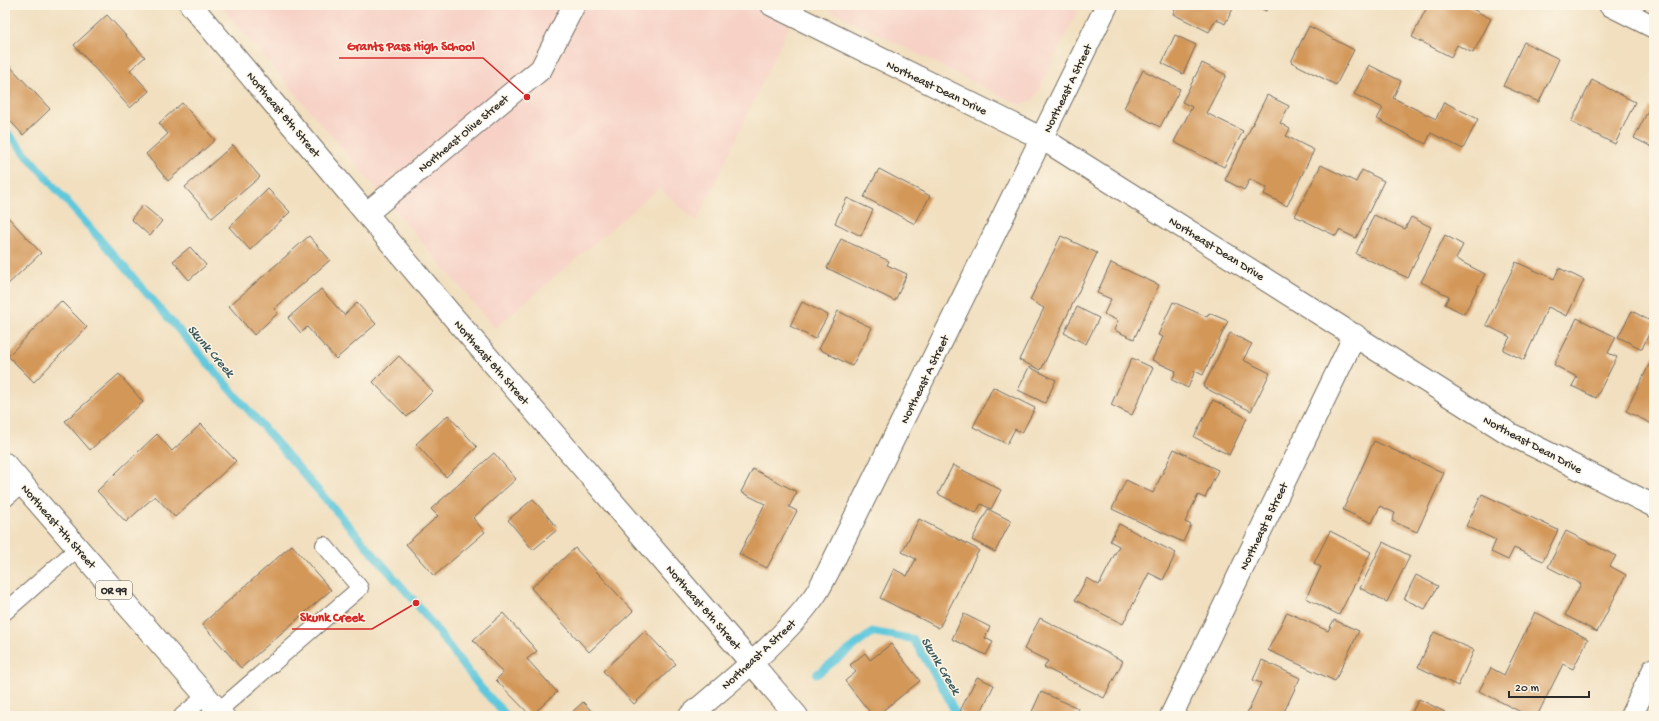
<svg xmlns="http://www.w3.org/2000/svg" width="1659" height="721" font-family="'Gochi Hand',sans-serif">
  <style>
    .built { fill: #f7d1c6 }
    .lines { fill: none; stroke-linecap: round; stroke-linejoin: round }
    .stream { stroke: #60c8dc; stroke-width: 8 }
    .building { fill: #d39759 }
    .service-casing { stroke: #706a5f; stroke-width: 18 }
    .minor-casing { stroke: #706a5f; stroke-width: 24 }
    .tertiary-casing { stroke: #706a5f; stroke-width: 24 }
    .trunk-casing { stroke: #706a5f; stroke-width: 24 }
    .service { stroke: #fff; stroke-width: 16 }
    .minor { stroke: #fff; stroke-width: 22 }
    .tertiary { stroke: #fff; stroke-width: 22 }
    .trunk { stroke: #fff; stroke-width: 22 }
    .labels { text-anchor: middle; stroke-width: 3; stroke-linejoin: round; paint-order: stroke }
    .shield { fill: #fcf5e5; stroke: #6a6863; stroke-width: 1 }
    .shield-label { font-size: 11px; font-weight: bold; fill: #2b2b2b }
    .street-label { font-size: 12px; fill: #2b2b2b; stroke: #fcf5e5 }
    .water-label { font-size: 13px; font-style: italic; fill: #3b5a60; stroke: #fcf5e5 }
    .leader { fill: none; stroke: #d62828; stroke-width: 1.5 }
    .callout-dot { fill: #d62828; stroke: #fcf5e5; stroke-width: 1.5 }
    .callout-label { font-size: 13px; text-anchor: middle; font-weight: bold; fill: #d62828; stroke: #fcf5e5; stroke-width: 3; stroke-linejoin: round; paint-order: stroke }
  </style>
  <rect width="100%" height="100%" fill="#fcf5e5"/>
  <filter id="ink" filterUnits="userSpaceOnUse"><feTurbulence type="fractalNoise" baseFrequency=".025" numOctaves="2"/><feDisplacementMap in="SourceGraphic" scale="8" xChannelSelector="R" yChannelSelector="G"/><feConvolveMatrix kernelMatrix="1 2 1 2 8 2 1 2 1" color-interpolation-filters="sRGB"/></filter>
  <filter id="wash" filterUnits="userSpaceOnUse"><feTurbulence type="fractalNoise" baseFrequency=".012" numOctaves="4" result="noise"/><feDisplacementMap in="SourceGraphic" scale="16" xChannelSelector="R" yChannelSelector="G"/><feGaussianBlur stdDeviation="0.9" result="paint"/><feColorMatrix in="noise" values="0 0 0 0 0 0 0 0 0 0 0 0 0 0 0 0 0 1.4 0 .05"/><feComposite in="paint" operator="in"/></filter>
  <g filter="url(#wash)">
    <rect width="100%" height="100%" fill="#f1dfbf"/>
    <g class="built">
      <polygon points="220,5 799,5 697,221 659,188 495,328"/>
      <polygon points="820,5 1080,5 1037,94 1033,100 1026,104 1018,104"/>
    </g>
    <g class="lines">
      <g class="stream">
        <polyline points="5,130 416,603 480,687 507,716"/>
        <polyline points="817,674 873,632 913,639 944,690 957,716"/>
      </g>
    </g>
    <g id="blocks">
      <g class="building">
        <polygon points="1177,5 1235,5 1225,24 1216,19 1209,32 1173,14"/>
        <polygon points="1253,5 1269,5 1266,11"/>
        <polygon points="1428,5 1465,5 1491,19 1473,53 1457,45 1451,57 1412,37"/>
        <polygon points="107,15 145,57 130,70 149,91 130,108 74,45"/>
        <polygon points="1309,26 1354,50 1336,85 1291,62"/>
        <polygon points="1175,35 1196,45 1183,74 1162,63"/>
        <polygon points="1524,42 1559,59 1539,102 1503,86"/>
        <polygon points="5,61 50,109 23,135 5,115"/>
        <polygon points="1202,63 1226,75 1206,113 1243,131 1224,167 1174,142 1192,107 1182,102"/>
        <polygon points="1369,65 1401,81 1393,98 1436,119 1444,102 1478,119 1463,149 1431,133 1426,144 1377,119 1383,108 1354,94"/>
        <polygon points="1143,70 1180,89 1160,127 1124,108"/>
        <polygon points="1592,80 1635,102 1615,144 1571,122"/>
        <polygon points="1267,95 1289,106 1280,123 1290,129 1286,136 1314,150 1287,206 1264,194 1267,188 1250,179 1244,190 1225,180"/>
        <polygon points="182,103 215,140 168,181 146,154 168,134 159,123"/>
        <polygon points="1650,107 1654,110 1654,148 1634,138"/>
        <polygon points="233,145 260,177 212,218 185,187"/>
        <polygon points="1321,165 1356,182 1362,170 1384,181 1356,238 1339,230 1336,236 1295,216"/>
        <polygon points="879,169 930,196 915,224 864,197"/>
        <polygon points="268,189 290,212 250,250 229,227"/>
        <polygon points="847,198 873,210 861,236 835,223"/>
        <polygon points="143,205 162,221 150,236 131,219"/>
        <polygon points="5,214 41,253 5,287"/>
        <polygon points="1374,215 1405,229 1411,217 1431,227 1408,278 1356,254"/>
        <polygon points="1445,235 1463,245 1456,259 1485,274 1464,314 1445,304 1449,296 1421,282"/>
        <polygon points="309,236 330,260 274,309 278,313 254,335 229,306"/>
        <polygon points="1061,236 1097,253 1041,370 1019,360 1044,308 1030,300"/>
        <polygon points="841,239 889,261 887,265 907,274 895,301 827,268"/>
        <polygon points="190,247 206,265 189,280 173,261"/>
        <polygon points="1516,262 1554,279 1559,268 1584,280 1567,316 1548,307 1524,360 1503,350 1510,337 1486,325"/>
        <polygon points="1111,263 1159,285 1134,339 1114,330 1118,321 1104,314 1111,299 1097,293"/>
        <polygon points="321,289 344,315 357,303 376,324 336,359 307,327 301,333 288,318"/>
        <polygon points="61,301 87,327 34,382 8,356"/>
        <polygon points="802,302 828,315 815,339 790,326"/>
        <polygon points="1173,302 1207,317 1209,313 1228,321 1203,375 1195,371 1188,388 1172,380 1176,371 1152,360 1163,337 1158,335"/>
        <polygon points="1077,307 1099,318 1086,344 1064,333"/>
        <polygon points="838,311 872,328 852,366 819,349"/>
        <polygon points="1632,311 1654,323 1642,349 1618,337"/>
        <polygon points="1577,318 1616,337 1608,353 1617,357 1596,398 1572,386 1577,377 1554,365"/>
        <polygon points="1654,330 1654,342 1649,339"/>
        <polygon points="1230,333 1252,344 1243,360 1270,373 1251,411 1203,387"/>
        <polygon points="1654,355 1654,425 1626,411"/>
        <polygon points="399,356 433,391 407,417 373,382"/>
        <polygon points="1132,358 1153,368 1132,415 1111,405"/>
        <polygon points="1029,367 1056,380 1045,403 1018,390"/>
        <polygon points="119,374 143,402 90,450 65,421"/>
        <polygon points="993,387 1035,408 1022,433 1015,429 1007,444 973,427"/>
        <polygon points="1213,400 1247,418 1229,455 1194,437"/>
        <polygon points="448,415 477,447 446,477 416,444"/>
        <polygon points="201,424 236,461 175,517 155,496 126,522 97,491 157,434 172,451"/>
        <polygon points="1374,441 1444,473 1417,532 1392,521 1395,513 1380,506 1372,523 1343,510"/>
        <polygon points="1174,449 1218,470 1205,498 1198,495 1185,522 1191,525 1183,542 1112,509 1126,480 1153,493"/>
        <polygon points="494,453 516,479 473,518 485,532 434,576 406,544 438,516 431,509"/>
        <polygon points="953,465 1001,490 991,509 981,504 976,513 938,494"/>
        <polygon points="753,469 797,492 789,507 797,511 767,568 739,554 765,504 741,492"/>
        <polygon points="1482,494 1558,530 1543,561 1514,548 1508,560 1491,552 1496,540 1466,526"/>
        <polygon points="533,499 558,529 533,550 508,520"/>
        <polygon points="988,509 1011,521 995,552 972,540"/>
        <polygon points="919,519 979,550 939,628 880,598 894,569 907,576 916,559 902,552"/>
        <polygon points="1119,524 1176,553 1163,580 1149,573 1123,624 1075,600 1087,578 1099,585 1119,546 1110,541"/>
        <polygon points="1330,531 1371,552 1339,615 1306,598 1321,567 1314,563"/>
        <polygon points="1566,531 1616,556 1610,566 1626,575 1597,632 1565,615 1581,584 1548,567"/>
        <polygon points="1383,542 1410,556 1387,602 1360,588"/>
        <polygon points="292,545 331,590 241,668 202,624"/>
        <polygon points="575,548 633,611 589,652 531,588"/>
        <polygon points="1416,575 1438,586 1425,609 1404,599"/>
        <polygon points="1287,612 1328,631 1334,620 1359,631 1335,681 1268,650"/>
        <polygon points="1535,612 1588,639 1573,669 1563,664 1537,716 1529,716 1479,691 1491,668 1504,675"/>
        <polygon points="503,613 537,651 527,659 557,692 531,716 496,680 503,673 473,640"/>
        <polygon points="964,614 990,627 985,638 993,642 986,655 952,639"/>
        <polygon points="1040,618 1123,661 1104,698 1044,667 1048,661 1024,649"/>
        <polygon points="645,631 676,664 634,704 603,671"/>
        <polygon points="1434,632 1474,650 1458,686 1418,667"/>
        <polygon points="891,644 920,681 876,716 873,716 845,681 856,672 850,665 865,653 870,660"/>
        <polygon points="1262,660 1300,678 1282,716 1254,716 1247,713 1261,683 1253,680"/>
        <polygon points="977,677 994,685 979,716 969,716 960,711"/>
        <polygon points="1041,692 1078,708 1075,714 1079,716 1030,716"/>
        <polygon points="1419,699 1445,712 1443,716 1410,716"/>
        <polygon points="583,702 596,716 568,716"/>
      </g>
    </g>
  </g>
  <g filter="url(#ink)">
    <use href="#blocks" fill-opacity="0" stroke="#706a5f" stroke-width="1"/>
    <g class="lines">
      <defs>
        <g id="service">
          <polyline points="5,499 23,484"/>
          <polyline points="5,612 78,548"/>
          <polyline points="218,711 360,588 324,545"/>
          <polyline points="182,716 206,696"/>
        </g>
        <g id="minor">
          <polyline points="191,5 449,312 797,716"/>
          <polyline points="772,5 1043,139 1510,434 1654,506"/>
          <polyline points="1610,5 1654,27"/>
          <polyline points="367,213 541,69 574,5"/>
          <polyline points="1171,716 1355,335"/>
          <polyline points="1631,716 1654,669"/>
        </g>
        <path id="tertiary" d="M690,716C731,680 780,643 813,598C819,590 823,581 828,572L1107,5"/>
        <polyline id="trunk" points="5,464 223,716"/>
      </defs>
      <use href="#service" class="service-casing"/>
      <use href="#minor" class="minor-casing"/>
      <use href="#tertiary" class="tertiary-casing"/>
      <use href="#trunk" class="trunk-casing"/>
      <use href="#service" class="service"/>
      <use href="#minor" class="minor"/>
      <use href="#tertiary" class="tertiary"/>
      <use href="#trunk" class="trunk"/>
    </g>
  </g>
  <g class="labels">
    <rect class="shield" x="96" y="581" width="36" height="18" rx="3"/>
    <g class="shield-label">
      <text x="114" y="594">OR 99</text>
    </g>
    <g class="street-label">
      <text transform="translate(937 87) rotate(26)" y="4">Northeast Dean Drive</text>
      <text transform="translate(1067 88) rotate(-64)" y="4">Northeast A Street</text>
      <text transform="translate(284 114) rotate(50)" y="4">Northeast 8th Street</text>
      <text transform="translate(463 133) rotate(-40)" y="4">Northeast Olive Street</text>
      <text transform="translate(1217 248) rotate(32)" y="4">Northeast Dean Drive</text>
      <text transform="translate(492 362) rotate(49)" y="4">Northeast 8th Street</text>
      <text transform="translate(924 379) rotate(-64)" y="4">Northeast A Street</text>
      <text transform="translate(1533 444) rotate(28)" y="4">Northeast Dean Drive</text>
      <text transform="translate(59 526) rotate(49)" y="4">Northeast 7th Street</text>
      <text transform="translate(1263 526) rotate(-64)" y="4">Northeast B Street</text>
      <text transform="translate(704 607) rotate(49)" y="4">Northeast 8th Street</text>
      <text transform="translate(758 654) rotate(-43)" y="4">Northeast A Street</text>
    </g>
    <g class="water-label">
      <text transform="translate(212 350) rotate(49)" y="5">Skunk Creek</text>
      <text transform="translate(942 665) rotate(59)" y="5">Skunk Creek</text>
    </g>
  </g>
  <path class="leader" d="M527 97L483 58H339M416 603L372 629H292"/>
  <g class="callout-dot">
    <circle cx="527" cy="97" r="4"/>
    <circle cx="416" cy="603" r="4"/>
  </g>
  <g class="callout-label">
    <text x="411" y="50">Grants Pass High School</text>
    <text x="332" y="621">Skunk Creek</text>
  </g>
  <rect width="1659" height="721" fill="none" stroke="#fcf5e5" stroke-width="20"/>
  <path d="M1509 691v6h80v-6" fill="none" stroke="#2b2b2b" stroke-width="2"/>
  <text x="1515" y="691" font-size="12" fill="#2b2b2b" stroke="#fcf5e5" stroke-width="3" paint-order="stroke">20 m</text>
</svg>
